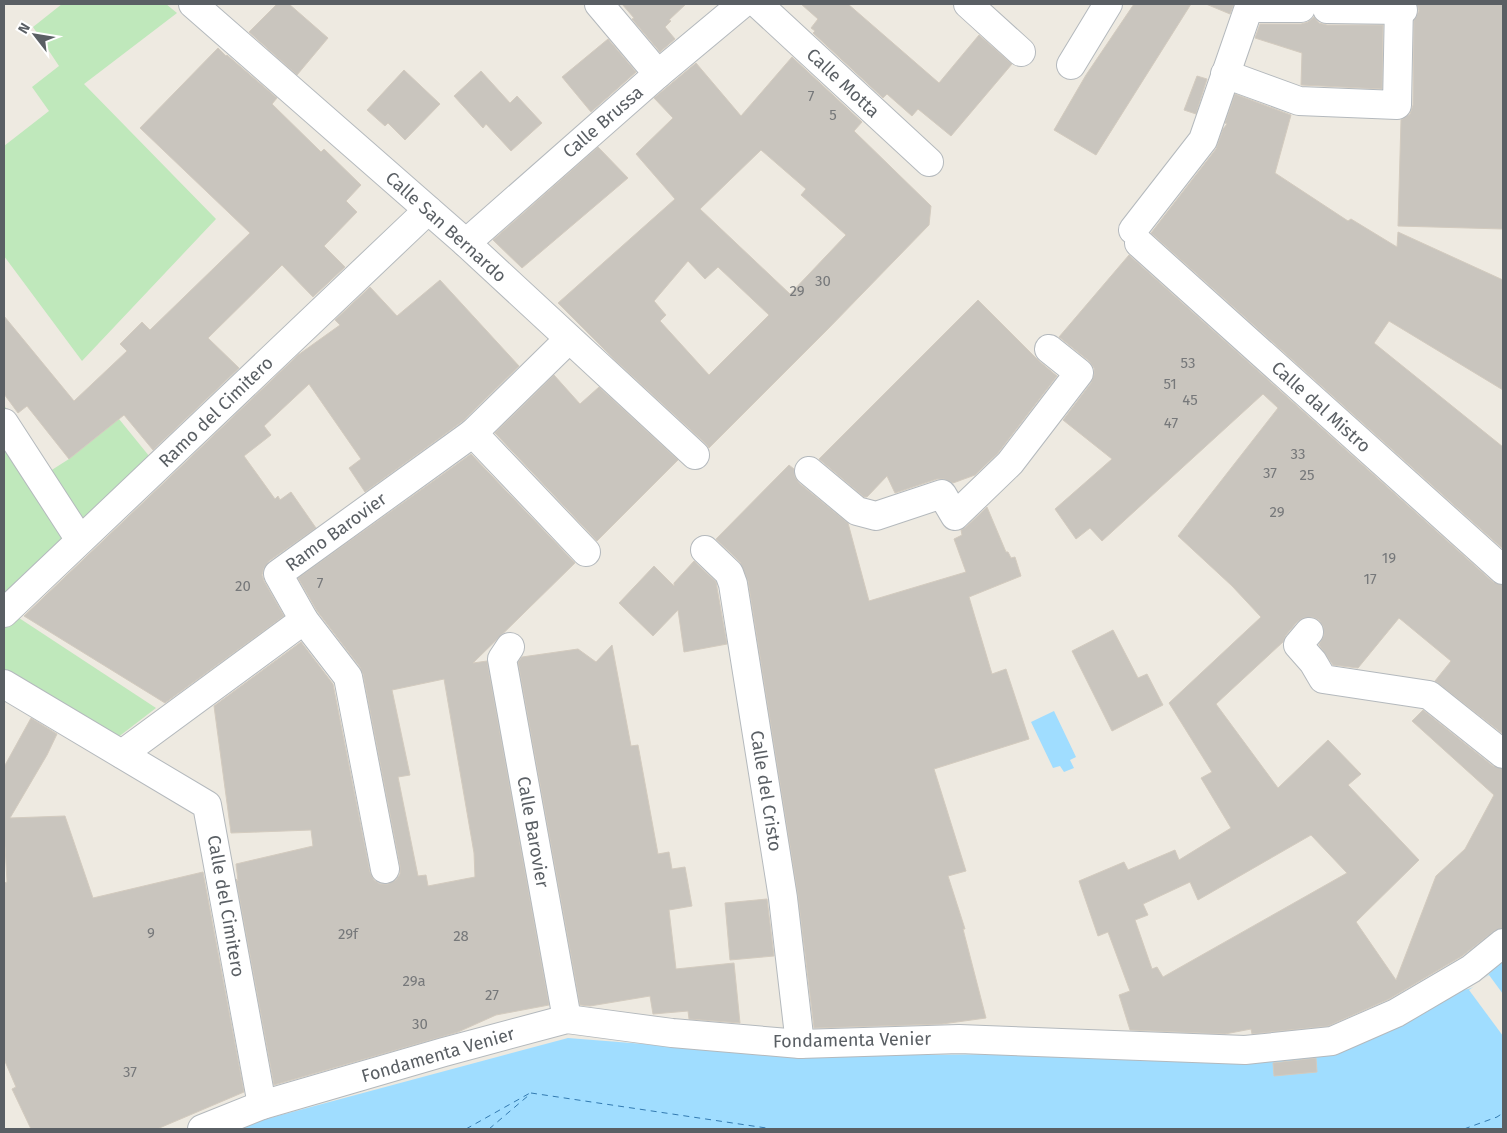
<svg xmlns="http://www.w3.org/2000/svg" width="1507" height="1133" font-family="'Fira Sans',sans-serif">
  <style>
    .green { fill: #bfe8bb }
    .water { fill: #a0ddff }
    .pier { fill: #eeeae1 }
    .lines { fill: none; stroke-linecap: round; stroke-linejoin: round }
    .ferry { stroke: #337ab1; stroke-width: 1; stroke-dasharray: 6 5; stroke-linecap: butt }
    .building { fill: #c9c5be; stroke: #d3cbbf; fill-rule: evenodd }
    .pedestrian-casing { stroke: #b4b9bd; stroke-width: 30 }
    .pedestrian { stroke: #fff; stroke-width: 28 }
    .labels { text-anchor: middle; stroke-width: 5; stroke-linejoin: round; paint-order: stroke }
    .number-label { font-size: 15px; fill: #76787a }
    .street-label { font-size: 18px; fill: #5a5f64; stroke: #fff }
  </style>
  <rect width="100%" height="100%" fill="#eeeae1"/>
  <g class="green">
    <polygon points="62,4 166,4 177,13 84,84 216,219 82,361 4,256 4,146 49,111 32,87 59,66 33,27"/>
    <polygon points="4,405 47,473 69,459 119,419 158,467 4,613"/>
    <polygon points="16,616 156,708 117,738 4,675 4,629"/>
  </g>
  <g class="water">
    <polygon points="1054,711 1076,757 1070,760 1074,768 1064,772 1060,766 1053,768 1031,722"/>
    <path d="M1503,956V1129H229L568,1038L797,1056L1026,1054L1228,1059L1462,990C1482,989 1492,969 1503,956Z"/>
  </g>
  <polygon class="pier" points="1489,975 1503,994 1503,1036 1469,990"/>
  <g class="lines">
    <g class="ferry">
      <polyline points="531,1093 773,1129"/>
      <polyline points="466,1129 530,1093"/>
      <polyline points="489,1129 529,1095"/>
      <polyline points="1464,1129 1497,1117 1503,1113"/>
    </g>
  </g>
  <g class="building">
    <polygon points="277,4 289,4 328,38 297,75 249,32"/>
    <polygon points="622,4 686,4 669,20 671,21 665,27 675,39 660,52 632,19 634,18"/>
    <polygon points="801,4 848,4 939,83 979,35 1012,64 951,136 918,109 912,116 887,94 883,98 813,33 815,31 811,28 818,19"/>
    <polygon points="1134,4 1191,4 1096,155 1054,130 1086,75"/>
    <polygon points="1206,4 1234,4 1230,14"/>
    <polygon points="1417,4 1503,4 1503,229 1398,226 1401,120 1410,114 1413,105 1414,20 1419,11"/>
    <polygon points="1314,17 1319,23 1327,25 1383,25 1382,89 1301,85 1302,53 1255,38 1260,24 1301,24 1308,22"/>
    <polygon points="608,39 636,72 591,112 562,77"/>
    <polygon points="218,48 226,56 227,55 277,98 272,104 321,152 324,149 361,185 346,201 357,212 324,246 345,267 313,297 282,265 208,338 239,368 153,450 124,415 69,459 27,406 18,413 4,394 4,316 74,401 127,351 120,344 142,322 150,330 250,233 140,128"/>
    <path d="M792,57L862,122L854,131L931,206L929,225L827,330L709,448L706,444L616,361L558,303L675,199L636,154L673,118L654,98L696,63L741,116ZM761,150L806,189L801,195L846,235L790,294L700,209ZM688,261L705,279L718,267L769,315L709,375L660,321L666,315L654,301Z"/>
    <polygon points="404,70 440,104 405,140 388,123 385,126 367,110"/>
    <polygon points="481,71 510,103 517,96 542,123 511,151 486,124 483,128 454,96"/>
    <polygon points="1197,76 1207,79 1196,114 1184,110"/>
    <polygon points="1235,94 1291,115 1275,173 1348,221 1351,219 1397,247 1398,232 1503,280 1503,390 1389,321 1374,343 1503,447 1503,549 1151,233 1216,149 1223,129 1227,124 1225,123"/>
    <polygon points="598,147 628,178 522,268 493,240"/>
    <path d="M1129,255L1493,582L1503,585V734L1435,681L1451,661L1399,618L1358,668L1333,665L1319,645L1324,635L1323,626L1319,620L1312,617L1303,618L1297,622L1286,635L1283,642L1216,704L1278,788L1328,740L1361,774L1348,785L1419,860L1356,922L1396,980L1436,876L1465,849L1494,795L1412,721L1423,710L1493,766L1503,769V928L1494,931L1462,956L1389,999L1328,1026L1252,1034L1251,1029L1225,1034L1130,1030L1119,995L1130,991L1108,932L1098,936L1079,881L1124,862L1128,870L1175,850L1179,860L1231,828L1201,778L1212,772L1169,703L1261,617L1232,586L1178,536L1278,408L1263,394L1102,541L1090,528L1076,539L1055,509L1112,459L1063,420L1091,383L1094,375V368L1089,361L1059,337ZM1311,835L1347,873L1163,977L1157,967L1152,969L1135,920L1148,915L1143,904L1190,882L1198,900Z"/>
    <polygon points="440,280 519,366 463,421 365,492 349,468 361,459 309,384 264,426 271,435 244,456 275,499 278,496 280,500 291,492 316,528 269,561 264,568 262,575 264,581 284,616 165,703 24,616 298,355 340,325 335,320 370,287 397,316"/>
    <polygon points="978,300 1039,361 1057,376 998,453 975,475 953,483 944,479 937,479 895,493 887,476 867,497 864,497 819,459"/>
    <polygon points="554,375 580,404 599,387 678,460 597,541 495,433"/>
    <path d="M471,454L575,563L473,663L487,661L549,1005L496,1015L458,1032L274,1085L236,879L238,881L236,864L313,846L311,830L231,833L214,706L301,642L333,684L370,872L374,880L380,884H388L396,880L400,874V866L363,674L360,667L317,611L298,578ZM444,679L474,853L475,877L428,886L426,875L418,876L398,777L410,775L392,690Z"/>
    <polygon points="789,465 794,469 795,477 799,483 848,523 869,601 966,572 954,539 962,535 961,530 966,527 987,507 1006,552 1008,552 1011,558 1015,557 1021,576 969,597 992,674 1006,669 1029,739 934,769 966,871 948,876 965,929 963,929 986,1018 942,1024 814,1028 798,896 748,581 740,562 716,539"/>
    <polygon points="694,561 716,582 727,644 684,652 678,610 653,636 619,603 654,566 674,586 674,583"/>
    <polygon points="1113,630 1138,678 1147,674 1163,705 1112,731 1072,651"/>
    <polygon points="612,645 631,746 638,745 658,854 669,852 672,869 685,867 692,906 669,910 676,969 734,963 740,1023 689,1019 688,1011 653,1014 650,996 590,1006 580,1005 518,662 522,657 578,649 596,662"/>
    <polygon points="31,718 57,734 47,755 10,818 65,816 93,898 203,872 244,1092 157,1129 31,1129 12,1089 16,1087 4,1059 4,883 7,882 4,828 4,829 4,767"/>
    <polygon points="767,899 774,956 730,960 725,903"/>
    <polygon points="1316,1058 1317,1072 1274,1076 1273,1063"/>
  </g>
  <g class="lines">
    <defs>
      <g id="pedestrian">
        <polyline points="193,4 466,243 695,455"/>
        <polyline points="599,4 658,74"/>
        <polyline points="758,4 929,162"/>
        <polyline points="968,4 1021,52"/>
        <polyline points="1249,8 1301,8"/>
        <polyline points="1327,9 1403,10"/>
        <polyline points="1071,65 1108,4"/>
        <polyline points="1225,74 1299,101 1397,105 1399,4"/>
        <polyline points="1133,230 1203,140 1250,4"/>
        <polyline points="466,243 658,74 742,4"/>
        <polyline points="1139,243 1503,570"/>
        <polyline points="4,423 80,540"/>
        <polyline points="473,433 586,552"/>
        <polyline points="809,471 857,511 876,516 942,494 955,516 1010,463 1079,373 1049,349"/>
        <polyline points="705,550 729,573 733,584 783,898 800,1044"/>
        <polyline points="4,613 428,210"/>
        <polyline points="1309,632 1298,645 1313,662 1323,679 1429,695 1503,754"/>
        <polyline points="510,647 502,659 567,1019"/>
        <polyline points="4,684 207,805 262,1105"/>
        <polyline points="122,754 304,620"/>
        <polyline points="385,869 348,677 304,620 278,574 473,433 569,339"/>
        <polyline points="202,1129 262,1105 444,1052 567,1019 672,1033 800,1044 959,1039 1245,1050 1332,1041 1396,1013 1471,969 1503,943"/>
      </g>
    </defs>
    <use href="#pedestrian" class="pedestrian-casing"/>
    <use href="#pedestrian" class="pedestrian"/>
  </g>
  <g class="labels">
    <g class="number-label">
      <text x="811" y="101">7</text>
      <text x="833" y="120">5</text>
      <text x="823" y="286">30</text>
      <text x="797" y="296">29</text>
      <text x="1188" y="368">53</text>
      <text x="1170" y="389">51</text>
      <text x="1190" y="405">45</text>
      <text x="1171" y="428">47</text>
      <text x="1298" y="459">33</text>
      <text x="1270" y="478">37</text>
      <text x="1307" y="480">25</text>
      <text x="1277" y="517">29</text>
      <text x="1389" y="563">19</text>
      <text x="1370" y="584">17</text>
      <text x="320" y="588">7</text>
      <text x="243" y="591">20</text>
      <text x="151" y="938">9</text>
      <text x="348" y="939">29f</text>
      <text x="461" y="941">28</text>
      <text x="414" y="986">29a</text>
      <text x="492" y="1000">27</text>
      <text x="420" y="1029">30</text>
      <text x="130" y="1077">37</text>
    </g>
    <g class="street-label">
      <text transform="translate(843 83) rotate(43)" y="6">Calle Motta</text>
      <text transform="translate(603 122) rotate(-41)" y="6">Calle Brussa</text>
      <text transform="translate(446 227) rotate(42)" y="6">Calle San Bernardo</text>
      <text transform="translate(1321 407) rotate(42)" y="6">Calle dal Mistro</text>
      <text transform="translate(216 412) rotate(-44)" y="6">Ramo del Cimitero</text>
      <text transform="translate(336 532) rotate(-36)" y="6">Ramo Barovier</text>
      <text transform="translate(766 791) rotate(81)" y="6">Calle del Cristo</text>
      <text transform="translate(533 832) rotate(80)" y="6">Calle Barovier</text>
      <text transform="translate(226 906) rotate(80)" y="6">Calle del Cimitero</text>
      <text transform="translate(852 1040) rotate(-1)" y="6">Fondamenta Venier</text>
      <text transform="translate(438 1055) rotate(-16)" y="6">Fondamenta Venier</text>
    </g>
  </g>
  <rect width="1507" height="1133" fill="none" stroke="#5a5f64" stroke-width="10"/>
  <g transform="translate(35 35) rotate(301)" stroke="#ffffff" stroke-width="4" paint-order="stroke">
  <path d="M0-4L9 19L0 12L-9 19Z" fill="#5a5f64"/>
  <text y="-8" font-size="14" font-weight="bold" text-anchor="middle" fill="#5a5f64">N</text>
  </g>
</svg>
